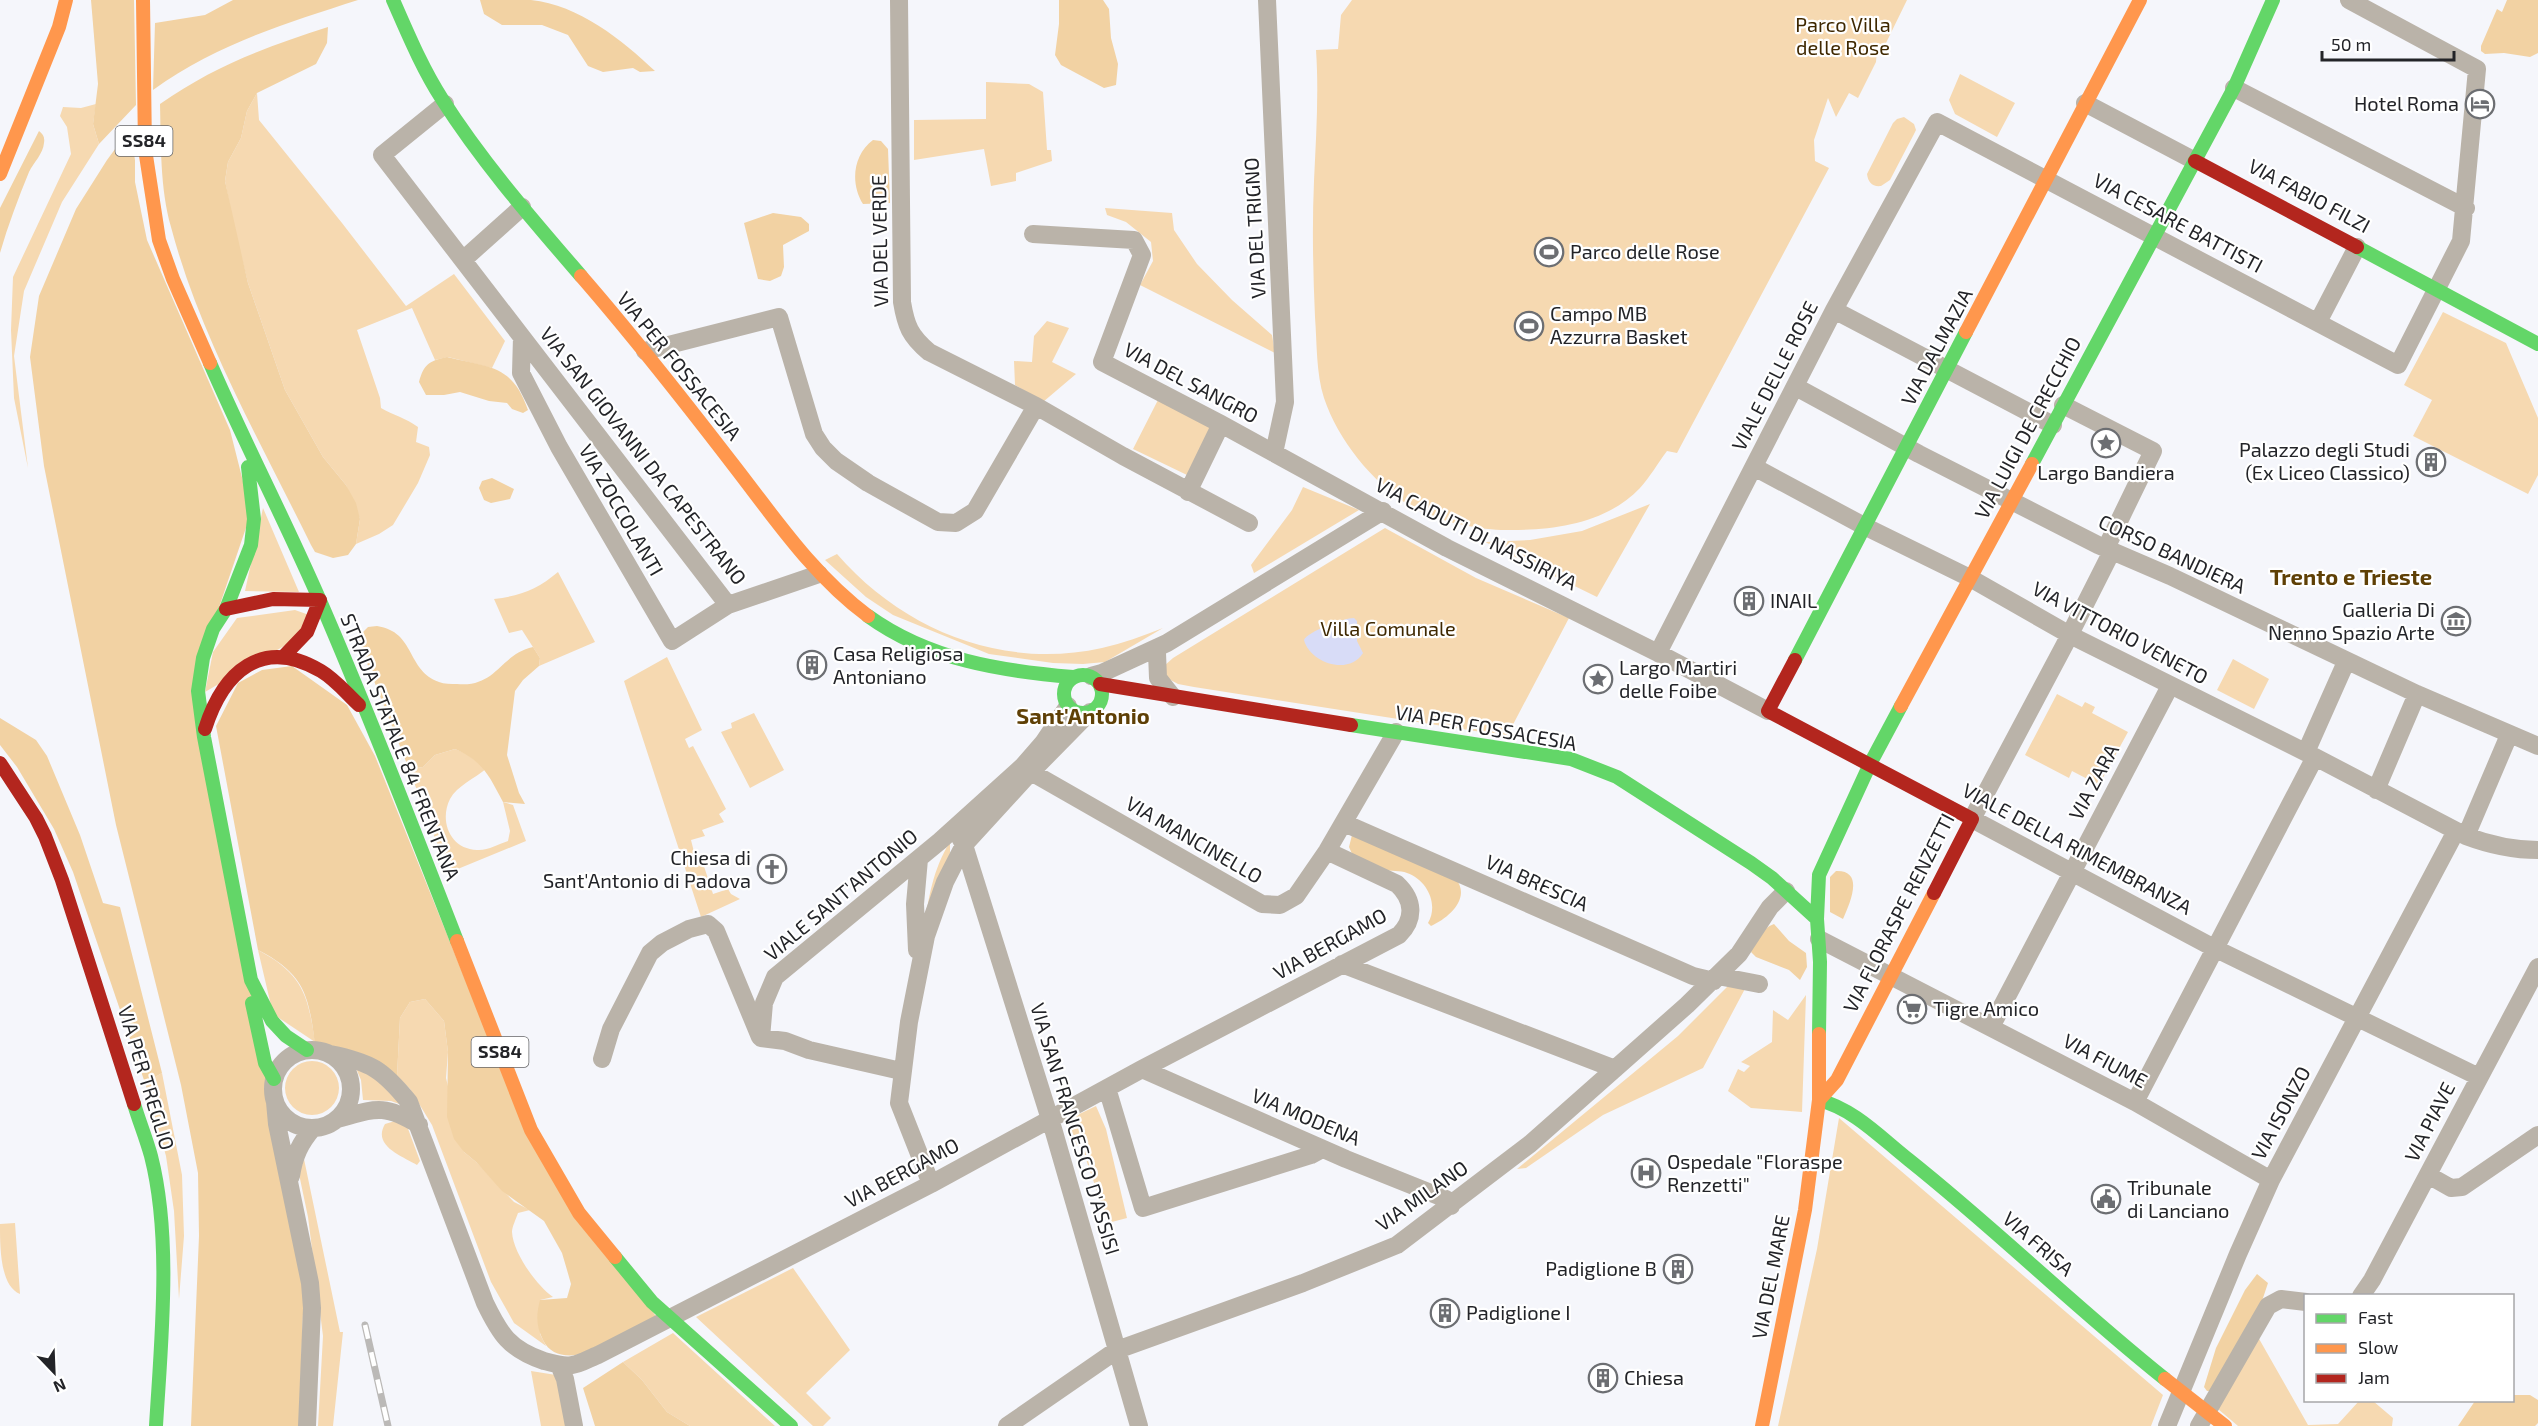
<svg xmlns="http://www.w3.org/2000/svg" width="2538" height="1426" viewBox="0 0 2538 1426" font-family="'Exo 2',sans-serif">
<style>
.green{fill:#f6d9b1}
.forest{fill:#f2d2a3}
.water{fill:#d8dcf7}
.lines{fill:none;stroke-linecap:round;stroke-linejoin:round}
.street{stroke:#bab3a9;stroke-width:18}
.fast{stroke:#63d668;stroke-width:14}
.slow{stroke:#ff974d;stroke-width:14}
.jam{stroke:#b3261e;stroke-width:14}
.rail-casing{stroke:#bbb9b7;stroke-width:7}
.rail{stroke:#fff;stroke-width:4.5;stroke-dasharray:14;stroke-linecap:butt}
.labels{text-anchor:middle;stroke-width:4.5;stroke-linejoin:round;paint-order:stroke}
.shield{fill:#fff;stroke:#656668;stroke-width:1.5}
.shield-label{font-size:18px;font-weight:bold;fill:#232428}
.park-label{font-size:20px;fill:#3f2800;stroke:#fff}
.poi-label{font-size:20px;fill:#232428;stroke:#fff;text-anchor:start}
.street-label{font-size:20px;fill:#232428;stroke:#fff}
.quarter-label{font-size:22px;font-weight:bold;fill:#5f4006;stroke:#fff}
</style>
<rect width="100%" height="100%" fill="#f5f6fb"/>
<path class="green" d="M1352 0H1907L1886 43 1877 50 1876 62 1858 98 1849 93 1836 117 1828 98 1814 140 1815 161 1829 168 1677 453 1667 451C1658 463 1650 477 1640 488 1605 525 1549 531 1501 530 1475 529 1432 520 1410 506 1372 482 1338 440 1324 398 1316 373 1317 343 1315 317 1313 272 1312 226 1314 181 1316 137 1319 94 1316 50L1338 49 1341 15Z
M1960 74 2015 103 1997 137 1955 114 1949 100Z
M986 82 1029 84 1043 92 1047 150H1051L1052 161 1016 173V181L991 186 984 149 914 160V120L986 119Z
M257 93 259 120 342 223 406 306 454 274 505 341 492 368 448 357 435 360 412 308 357 330 380 398 381 408C393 415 406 418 418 427L416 442 429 447 430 455 418 483 393 525 379 534 356 544 360 519 346 485 323 457 285 390 248 283 234 227 225 181 228 162 241 138 247 111Z
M96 104 93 124 99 144 62 202 24 291 14 356 28 468 14 398 11 330 13 277 71 154 67 127 60 116 63 107 81 108Z
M1904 117 1914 124 1916 130 1913 136 1890 180 1881 186C1872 187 1868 182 1867 174L1893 123 1897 119Z
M1105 208 1172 213 1174 230 1197 264 1232 300 1272 335 1275 353 1140 285 1153 261 1151 242 1126 222 1107 215Z
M2443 312 2506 343 2538 418V475L2528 494 2413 436 2432 400 2404 385Z
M1047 321 1069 328 1052 362 1076 374 1043 402 1015 385 1014 361 1032 362 1034 336Z
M1159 398 1213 425 1187 475 1133 449Z
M1303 487 1359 510 1254 573 1251 565 1292 510Z
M1650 504 1597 597 1485 542 1530 540 1582 531Z
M263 508 299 592 245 591Z
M1385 528 1476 578 1569 618 1507 736 1194 687 1178 684 1165 677 1164 666 1173 658Z
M837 554C903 630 1002 670 1102 648 1123 643 1143 636 1163 628L1105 662 1083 664 1053 663 989 654 893 615 866 597 825 560Z
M558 572 595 642 539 666 540 658 522 630 509 633 494 599C520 596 538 589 558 572Z
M295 610 312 616 301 636 205 692 213 652 237 618Z
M667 657 702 730 685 739 689 748 693 746 726 809 719 814 724 822 702 830 705 836 691 840 695 856 700 854 713 894 728 889 731 894 740 899 701 917 624 681Z
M2233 659 2269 679 2254 709 2217 690Z
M2057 694 2082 707 2085 702 2095 707 2092 713 2128 732 2099 785 2072 771 2069 778 2025 755Z
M754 713 784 770 750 788 721 732 732 728 731 723Z
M455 749 467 754 486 769C475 778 457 786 450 799 439 821 450 849 477 850 487 851 499 844 508 841L510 831 503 802 513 805 526 841 448 873 409 769 423 767 435 755Z
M950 842V853L924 931C928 899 933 869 950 842Z
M258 950C303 974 308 995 315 1042L273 1014Z
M1733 981 1747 985 1703 1068 1603 1115 1526 1168 1517 1169 1678 1036Z
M1806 995 1802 1112 1751 1108 1728 1091 1738 1069 1744 1072 1750 1066 1741 1062 1772 1042 1773 1010 1788 1020Z
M425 999 444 1021 448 1052 446 1078 464 1152 476 1162 514 1202 530 1210 518 1213C516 1219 512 1227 512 1232 513 1253 537 1286 553 1297L540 1300V1334L546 1346 514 1323 491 1282 432 1125 410 1089 397 1076 400 1018 410 1002Z
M285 1088a27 27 0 1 1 54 0a27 27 0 1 1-54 0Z
M355 1066 369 1072 402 1105 391 1101 363 1100 361 1080Z
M162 1073 182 1175 184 1236 179 1299 174 1211 166 1156 145 1083Z
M1096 1106 1106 1129 1127 1218 1108 1223 1081 1145 1077 1146 1067 1120Z
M1839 1118 2163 1395 2151 1426H1778L1817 1249Z
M395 1121 407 1126 420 1161 417 1165C402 1156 372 1146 385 1124Z
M304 1159 340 1332H343L333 1426H318L323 1336 308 1217 299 1174Z
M15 1223 20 1294C0 1286 0 1247 0 1224Z
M793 1268 850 1350 806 1393 831 1418 823 1426H813L696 1317Z
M673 1333 775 1426H690L667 1412 642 1380 623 1362Z
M2258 1337 2308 1425 2338 1424 2359 1401H2373L2393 1418 2392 1426H2238L2218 1409Z
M531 1371 556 1375 567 1426H541Z"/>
<path class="forest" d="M91 0H134L136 105 99 144 93 124 98 84Z
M233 0H358C284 24 217 44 153 90L155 23 205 15Z
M480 0C497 0 515 0 531 0 579 5 622 40 655 71L640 72 633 68 603 72 588 66 568 35 542 25H502L484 14Z
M1059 0H1103L1109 9 1111 38 1118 64 1116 85 1104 88 1061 65 1055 55 1059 24Z
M2507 0H2538V53L2530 57 2504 53 2485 54 2481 51V46L2497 9 2502 12Z
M328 27 327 43 316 64 257 93 247 111 241 138 228 162 225 181 248 283 285 390 323 457 346 485 356 503 360 519 356 544 348 555 333 558 315 552 311 545C261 443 200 337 171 227 160 188 161 145 160 104 214 66 266 47 328 27Z
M39 131C43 134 45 137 44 143 43 154 34 162 29 172 18 199 8 225 0 253V208Z
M873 140 881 141 888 149 890 203 863 204C850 183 853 155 873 140Z
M121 141H132L135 160V182L147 240 230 430 251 513 195 678 267 1081 271 1123 304 1285 299 1426H191L199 1236 198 1173 181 1085 116 825 44 466 30 357 39 296 76 209 107 160Z
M773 213 801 217 809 224V231L783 245 784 267 781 276 770 281 758 279 744 223Z
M447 357C490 368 512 364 528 410L523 413 512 409 507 403 489 401 460 392 444 395H426L419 382C424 364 429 361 447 357Z
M492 478 514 489 510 499 491 503 484 500 479 488 482 481Z
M377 626C416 632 406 670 439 682 444 684 451 684 457 684 497 688 500 654 533 647L540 658 539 666 523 680 515 691 507 755 519 793 525 804 503 802C489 776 484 762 455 749L435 755 423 767 409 769 357 638 368 627Z
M292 666 347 705 375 756 517 1108 659 1321C632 1333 562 1379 543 1340 536 1326 536 1315 540 1300L567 1298 571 1284 567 1270 562 1253 544 1221 502 1191 476 1162 464 1152 454 1139 447 1117 448 1052 444 1021 425 999 410 1002 400 1018 397 1076 351 1052 315 1045C309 996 305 974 258 950L216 726 238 683 262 670Z
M0 718 36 740 47 756 80 835 103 903 120 907 162 1073 145 1083 73 872 54 829 17 767 0 745Z
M1352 835 1456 879C1471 898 1449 918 1431 926L1428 923C1439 904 1427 880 1407 873 1400 870 1391 872 1383 869 1373 865 1363 860 1353 856L1349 847Z
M1836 871C1865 870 1850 903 1843 919L1830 912V877Z
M1774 924 1789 941 1806 953 1807 967 1800 980 1789 970 1756 957 1751 952C1756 939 1761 929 1774 924Z
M2257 1274 2268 1283 2261 1304 2212 1391H2207L2204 1387 2216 1348 2245 1290Z
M623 1362 642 1380 667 1412 690 1426H595L583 1388Z
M2513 1395H2530L2538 1400V1423L2535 1426H2458L2475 1401 2512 1400Z"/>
<path class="water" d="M1354 618 1357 621V641L1363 653C1349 676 1310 663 1304 640 1307 632 1344 618 1354 618Z"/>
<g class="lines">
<path class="street" d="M899 0 902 302C906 326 910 336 929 352L1036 406 1123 456 1249 523
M1267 0 1285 402 1274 453
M2234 88 2466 208
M2085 103 2195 161
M445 104 382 155 728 605 819 574
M1033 234 1134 240 1142 255 1102 362 1221 424 1447 548 1658 653 1768 711
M463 260 522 207
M1834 310 2053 425
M2318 322 2357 247
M522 337 521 373 559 447 672 641 728 605
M645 351 779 317 814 434 823 448 836 461 868 483 938 522 956 523 975 511 1036 406
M1796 387 1919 454 2098 545 2170 576 2417 694 2538 746
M2063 405 2153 451 2106 548
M1754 467 1864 526 1970 578 2070 635 2315 757 2466 836C2490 845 2512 850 2538 850
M1188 492 1221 424
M2112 551 2064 646 1972 819 2214 948 2479 1077
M1157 653 1158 678 1173 697
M1658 653 1834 310 1937 122 2398 365 2461 241 2477 69 2349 0
M1091 676 1102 673 1167 643 1383 511
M2306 752 2346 662
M1031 772 1262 904 1280 905 1296 896 1327 851 1396 732
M2376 790 2417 694
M1344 823 1693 976 1714 981
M955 828 964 845 1054 1132 1139 1426
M2466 836 2509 735
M1819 939 2135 1102 2271 1180
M917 950 915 904 919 859
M1342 964 1615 1069
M1718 976 1759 984
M1991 1027 2170 686
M761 1038 764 1003 775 977 940 841 1023 766 1043 743 1068 706
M761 1038 785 1041 809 1050 901 1071
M273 1089a39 39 0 1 1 78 0a39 39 0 1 1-78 0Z
M330 1054C371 1062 383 1070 409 1102L485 1303C500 1334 509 1349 544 1361 553 1363 562 1367 572 1365 581 1364 590 1358 598 1355L931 1184 1142 1069 1399 935C1415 919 1414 900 1397 884L1327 851
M602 1059 611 1029 650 953 662 943 689 929 708 924 716 931 760 1037
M1142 1069 1346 1159 1446 1199 1451 1206
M1107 1088 1143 1208 1311 1155 1322 1149
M275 1102 277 1124 310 1283 312 1308 307 1426
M2135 1102 2315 757
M337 1119C375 1109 383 1103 419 1125
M2428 1175 2451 1188 2462 1187 2538 1135
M291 1176C294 1156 300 1143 313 1128
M931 1184 899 1103 909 1022 926 936 945 882 964 845 1029 774 1090 712
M2361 1296 2372 1280 2538 967
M559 1365 565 1379 574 1426
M1007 1426 1117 1350 1303 1283 1397 1245 1530 1144 1687 1005 1739 954 1770 907 1786 891
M2167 1426 2238 1254 2271 1180 2456 831
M2199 1426 2268 1306 2281 1299 2306 1302"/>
<path class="fast" d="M393 0C408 34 422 68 442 99 482 162 532 219 581 276
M2357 247 2538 344
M210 363C245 444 286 522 321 603 369 714 413 828 457 941
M2032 464 2234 88 2273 0
M248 467 254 519 251 545 226 609 213 629 203 658 198 691 204 737 251 980 272 1021 286 1036 307 1050
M868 616C929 660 1001 671 1073 677
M1795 660 1966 332
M1064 694a19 19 0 1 1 38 0a19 19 0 1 1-38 0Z
M1351 725 1571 759 1617 777 1751 863 1772 878 1817 919
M252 1003 265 1063 274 1079
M1819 1034 1820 962 1817 919 1819 875 1870 764 1901 706
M1819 1100C1854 1109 1881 1138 1909 1160 1997 1230 2077 1309 2165 1379
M134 1104C139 1121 146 1138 151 1156 172 1238 161 1342 156 1426
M615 1257 652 1302 791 1426"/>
<path class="slow" d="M143 0 145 149 159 240 173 279 210 363
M0 174 59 27 66 0
M581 276C635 338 685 402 735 467 776 520 814 576 868 616
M1966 332 2140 0
M1901 706 2032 464
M457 941 531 1130 579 1213 615 1257
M1819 1100 1837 1080 1934 893
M2165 1379 2225 1426
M1762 1426 1805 1210 1819 1100V1034"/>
<path class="jam" d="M2195 161 2357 247
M226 609 273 599 320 600
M283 657 307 632 320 600
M1795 660 1768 711 1972 819 1934 893
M1100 684 1351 725
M205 729C223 672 262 636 321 671 336 680 347 694 359 705
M0 763 36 818 45 836 62 880 134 1104"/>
<g class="rail-casing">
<path id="rail" d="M365 1325 388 1426"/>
</g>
<use href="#rail" class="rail"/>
</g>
<defs>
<g id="hotel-ring" transform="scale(1.5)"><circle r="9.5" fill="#fff" stroke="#6c6e72" stroke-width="1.5"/><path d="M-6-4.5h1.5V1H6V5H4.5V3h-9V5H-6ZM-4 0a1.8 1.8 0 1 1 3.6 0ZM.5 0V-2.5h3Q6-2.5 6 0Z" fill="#6c6e72"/></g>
<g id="stadium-ring" transform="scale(1.5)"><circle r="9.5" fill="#fff" stroke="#6c6e72" stroke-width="1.5"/><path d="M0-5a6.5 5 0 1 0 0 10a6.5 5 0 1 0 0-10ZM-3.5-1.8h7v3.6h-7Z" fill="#6c6e72"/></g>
<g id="sight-ring" transform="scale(1.5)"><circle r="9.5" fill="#fff" stroke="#6c6e72" stroke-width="1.5"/><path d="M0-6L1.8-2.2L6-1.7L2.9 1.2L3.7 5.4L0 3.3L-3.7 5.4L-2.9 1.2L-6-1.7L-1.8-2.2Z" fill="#6c6e72"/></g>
<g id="building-ring" transform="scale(1.5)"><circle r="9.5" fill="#fff" stroke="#6c6e72" stroke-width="1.5"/><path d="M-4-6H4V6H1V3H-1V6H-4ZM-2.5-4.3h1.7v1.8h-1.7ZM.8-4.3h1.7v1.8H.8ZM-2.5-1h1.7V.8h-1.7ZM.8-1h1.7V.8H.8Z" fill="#6c6e72"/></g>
<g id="museum-ring" transform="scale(1.5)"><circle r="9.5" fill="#fff" stroke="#6c6e72" stroke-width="1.5"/><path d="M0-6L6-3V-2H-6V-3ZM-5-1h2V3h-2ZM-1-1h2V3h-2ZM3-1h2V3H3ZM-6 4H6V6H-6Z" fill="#6c6e72"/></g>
<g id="church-ring" transform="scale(1.5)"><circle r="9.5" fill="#fff" stroke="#6c6e72" stroke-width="1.5"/><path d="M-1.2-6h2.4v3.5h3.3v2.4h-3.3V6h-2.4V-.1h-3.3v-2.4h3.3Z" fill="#6c6e72"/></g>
<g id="supermarket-ring" transform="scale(1.5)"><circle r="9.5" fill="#fff" stroke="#6c6e72" stroke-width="1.5"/><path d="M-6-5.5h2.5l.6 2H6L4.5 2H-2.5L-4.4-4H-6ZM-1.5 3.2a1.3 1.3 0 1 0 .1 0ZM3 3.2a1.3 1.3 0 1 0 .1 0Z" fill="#6c6e72"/></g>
<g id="hospital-ring" transform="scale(1.5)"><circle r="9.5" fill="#fff" stroke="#6c6e72" stroke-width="1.5"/><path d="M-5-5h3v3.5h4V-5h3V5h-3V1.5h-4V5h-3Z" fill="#6c6e72"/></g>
<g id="civic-ring" transform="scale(1.5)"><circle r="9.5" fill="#fff" stroke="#6c6e72" stroke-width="1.5"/><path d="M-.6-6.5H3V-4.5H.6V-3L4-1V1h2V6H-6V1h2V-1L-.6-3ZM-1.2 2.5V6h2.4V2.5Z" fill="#6c6e72"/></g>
</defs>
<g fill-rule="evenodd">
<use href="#hotel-ring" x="2480" y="104"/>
<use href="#stadium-ring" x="1549" y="252"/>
<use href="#stadium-ring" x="1529" y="326"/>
<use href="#sight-ring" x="2106" y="443"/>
<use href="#building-ring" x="2431" y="462"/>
<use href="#building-ring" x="1749" y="601"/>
<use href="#museum-ring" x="2456" y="621"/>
<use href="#building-ring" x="812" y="665"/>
<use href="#sight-ring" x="1598" y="679"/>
<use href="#church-ring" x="772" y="869"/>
<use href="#supermarket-ring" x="1912" y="1009"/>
<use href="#hospital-ring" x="1646" y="1173"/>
<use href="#civic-ring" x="2106" y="1199"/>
<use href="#building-ring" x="1678" y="1269"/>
<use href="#building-ring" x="1445" y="1313"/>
<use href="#building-ring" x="1603" y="1378"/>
</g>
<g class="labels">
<g class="shield">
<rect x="115.5" y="126" width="57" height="30" rx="4.5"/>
<rect x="471.5" y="1037" width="57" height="30" rx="4.5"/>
</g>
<g class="shield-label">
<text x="144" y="147">SS84</text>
<text x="500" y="1058">SS84</text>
</g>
<g class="park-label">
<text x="1843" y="32">Parco Villa<tspan x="1843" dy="23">delle Rose</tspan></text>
<text x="1388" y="636">Villa Comunale</text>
</g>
<g class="poi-label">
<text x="2459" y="111" text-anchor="end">Hotel Roma</text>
<text x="1570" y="259">Parco delle Rose</text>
<text x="1550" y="321">Campo MB<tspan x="1550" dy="23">Azzurra Basket</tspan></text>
<text x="2410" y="457" text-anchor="end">Palazzo degli Studi<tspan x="2410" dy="23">(Ex Liceo Classico)</tspan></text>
<text x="2106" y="480" text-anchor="middle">Largo Bandiera</text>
<text x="1770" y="608">INAIL</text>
<text x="2435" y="617" text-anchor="end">Galleria Di<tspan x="2435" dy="23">Nenno Spazio Arte</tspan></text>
<text x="833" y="661">Casa Religiosa<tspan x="833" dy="23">Antoniano</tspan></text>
<text x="1619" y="675">Largo Martiri<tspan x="1619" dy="23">delle Foibe</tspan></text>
<text x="751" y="865" text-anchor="end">Chiesa di<tspan x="751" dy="23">Sant'Antonio di Padova</tspan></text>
<text x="1933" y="1016">Tigre Amico</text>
<text x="1667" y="1169">Ospedale "Floraspe<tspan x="1667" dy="23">Renzetti"</tspan></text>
<text x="2127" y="1195">Tribunale<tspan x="2127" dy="23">di Lanciano</tspan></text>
<text x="1657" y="1276" text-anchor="end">Padiglione B</text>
<text x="1466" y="1320">Padiglione I</text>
<text x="1624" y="1385">Chiesa</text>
</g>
<g class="street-label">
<text transform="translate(2309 196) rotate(28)" y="7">VIA FABIO FILZI</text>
<text transform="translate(2178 223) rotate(28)" y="7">VIA CESARE BATTISTI</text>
<text transform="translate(1255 228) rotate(-93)" y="7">VIA DEL TRIGNO</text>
<text transform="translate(880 241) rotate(-91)" y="7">VIA DEL VERDE</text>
<text transform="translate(1937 347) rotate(-62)" y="7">VIA DALMAZIA</text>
<text transform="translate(679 366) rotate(51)" y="7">VIA PER FOSSACESIA</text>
<text transform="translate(1775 376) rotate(-63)" y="7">VIALE DELLE ROSE</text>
<text transform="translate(1191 383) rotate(28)" y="7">VIA DEL SANGRO</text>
<text transform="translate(2028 428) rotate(-62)" y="7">VIA LUIGI DE CRECCHIO</text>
<text transform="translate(643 456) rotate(52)" y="7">VIA SAN GIOVANNI DA CAPESTRANO</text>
<text transform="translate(621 510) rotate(60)" y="7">VIA ZOCCOLANTI</text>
<text transform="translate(1476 534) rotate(27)" y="7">VIA CADUTI DI NASSIRIYA</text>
<text transform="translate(2172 554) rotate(25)" y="7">CORSO BANDIERA</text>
<text transform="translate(2120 633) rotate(28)" y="7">VIA VITTORIO VENETO</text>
<text transform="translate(1486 728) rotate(10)" y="7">VIA PER FOSSACESIA</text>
<text transform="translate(400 747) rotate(68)" y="7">STRADA STATALE 84 FRENTANA</text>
<text transform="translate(2094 782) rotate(-62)" y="7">VIA ZARA</text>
<text transform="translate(1194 840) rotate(30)" y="7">VIA MANCINELLO</text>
<text transform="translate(2077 849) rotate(28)" y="7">VIALE DELLA RIMEMBRANZA</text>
<text transform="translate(1537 883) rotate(24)" y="7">VIA BRESCIA</text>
<text transform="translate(841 895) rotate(-40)" y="7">VIALE SANT'ANTONIO</text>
<text transform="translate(1899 913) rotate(-63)" y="7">VIA FLORASPE RENZETTI</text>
<text transform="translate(1330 944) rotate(-29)" y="7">VIA BERGAMO</text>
<text transform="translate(2105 1061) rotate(28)" y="7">VIA FIUME</text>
<text transform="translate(146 1078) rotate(73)" y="7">VIA PER TREGLIO</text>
<text transform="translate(2281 1113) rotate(-62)" y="7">VIA ISONZO</text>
<text transform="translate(1306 1117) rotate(23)" y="7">VIA MODENA</text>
<text transform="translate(2430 1122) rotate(-63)" y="7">VIA PIAVE</text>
<text transform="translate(1075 1129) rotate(73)" y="7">VIA SAN FRANCESCO D'ASSISI</text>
<text transform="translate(902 1173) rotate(-28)" y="7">VIA BERGAMO</text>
<text transform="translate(1422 1196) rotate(-35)" y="7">VIA MILANO</text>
<text transform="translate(2038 1244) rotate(41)" y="7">VIA FRISA</text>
<text transform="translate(1771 1277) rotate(-79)" y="7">VIA DEL MARE</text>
</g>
<g class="quarter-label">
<text x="2351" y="585">Trento e Trieste</text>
<text x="1083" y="724">Sant'Antonio</text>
</g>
</g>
<rect x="2304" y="1294" width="210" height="108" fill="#ffffff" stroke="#a7a7a9" stroke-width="1.5"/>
<rect x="2316" y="1314" width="30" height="9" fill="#63d668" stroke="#a7a7a9" stroke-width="1.5"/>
<text x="2358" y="1324" font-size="18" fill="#232428">Fast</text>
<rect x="2316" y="1344" width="30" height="9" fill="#ff974d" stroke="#a7a7a9" stroke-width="1.5"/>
<text x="2358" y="1354" font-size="18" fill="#232428">Slow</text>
<rect x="2316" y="1374" width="30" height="9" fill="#b3261e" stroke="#a7a7a9" stroke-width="1.5"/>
<text x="2358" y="1384" font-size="18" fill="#232428">Jam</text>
<g transform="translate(54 1372) rotate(157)" stroke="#ffffff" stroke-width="4.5" paint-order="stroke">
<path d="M0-4.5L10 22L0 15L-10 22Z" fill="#232428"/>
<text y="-9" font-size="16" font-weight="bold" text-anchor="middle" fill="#232428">N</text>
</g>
<path d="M2322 51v9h132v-9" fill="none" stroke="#232428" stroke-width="3"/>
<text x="2331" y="51" font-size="18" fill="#232428" stroke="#ffffff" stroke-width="4.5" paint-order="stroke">50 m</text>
</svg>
